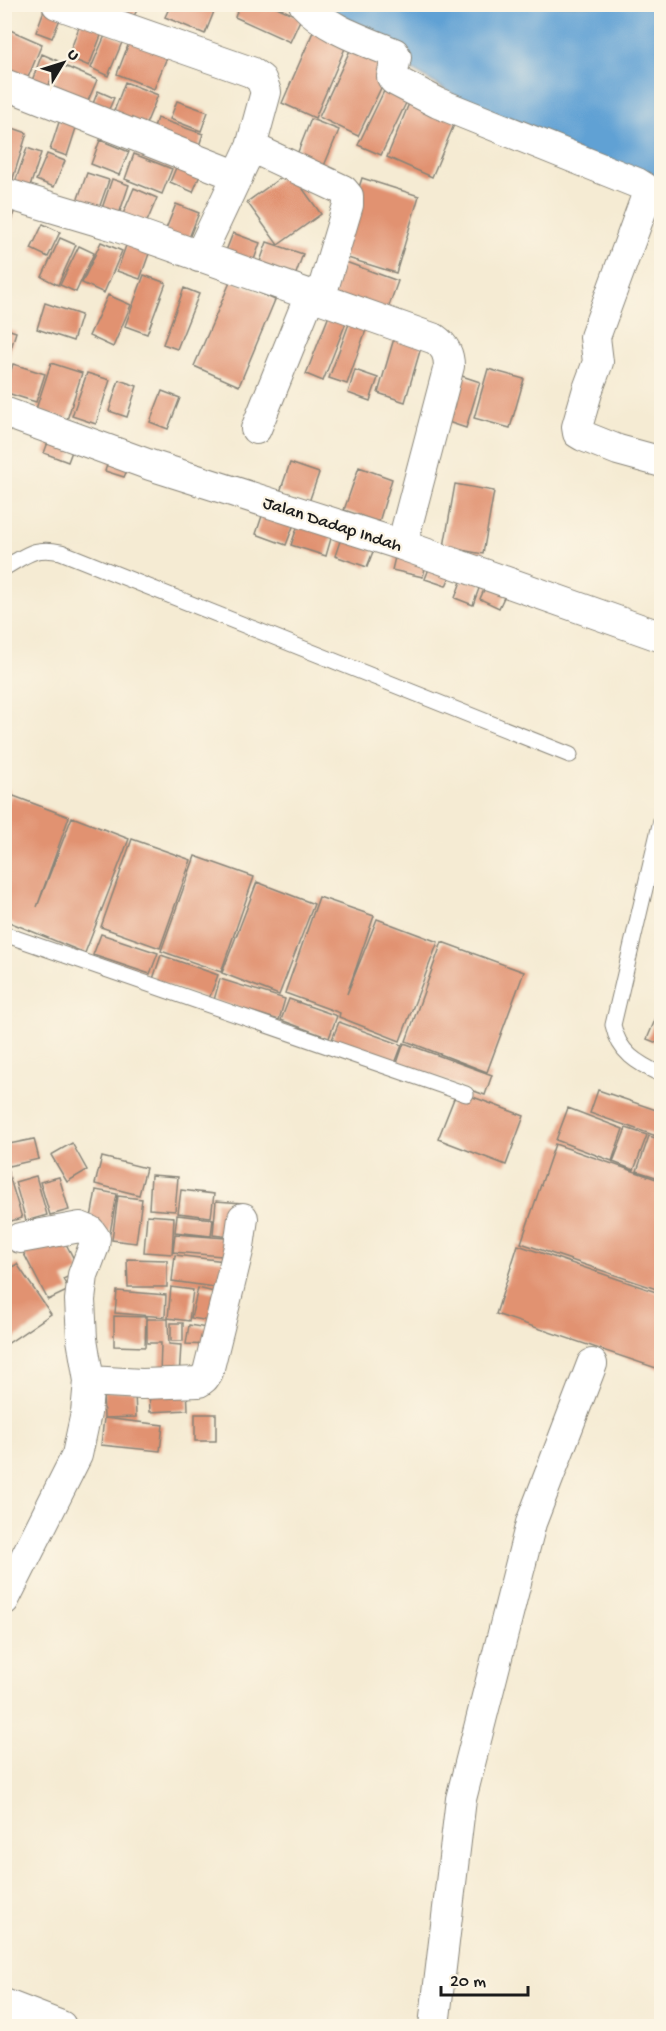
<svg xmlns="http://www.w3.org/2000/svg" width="666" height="2031" viewBox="0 0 666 2031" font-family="'Gochi Hand',sans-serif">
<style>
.water{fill:#61a1d4;stroke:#3e5e78;stroke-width:1.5}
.building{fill:#e19271}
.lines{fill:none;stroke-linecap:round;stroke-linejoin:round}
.service-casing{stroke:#888478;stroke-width:17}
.minor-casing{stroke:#888478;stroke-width:32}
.service{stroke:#fff;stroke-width:15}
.minor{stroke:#fff;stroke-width:30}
.labels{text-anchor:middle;stroke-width:4.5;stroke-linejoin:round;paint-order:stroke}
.street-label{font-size:18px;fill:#1c1c1c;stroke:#fcf5e5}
</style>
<rect width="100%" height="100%" fill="#fcf5e5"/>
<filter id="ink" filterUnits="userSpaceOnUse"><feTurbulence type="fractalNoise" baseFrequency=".0167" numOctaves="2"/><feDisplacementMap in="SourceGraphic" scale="12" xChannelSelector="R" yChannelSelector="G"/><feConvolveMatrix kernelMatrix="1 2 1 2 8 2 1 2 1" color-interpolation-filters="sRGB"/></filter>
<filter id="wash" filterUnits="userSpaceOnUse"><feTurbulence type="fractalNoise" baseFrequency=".008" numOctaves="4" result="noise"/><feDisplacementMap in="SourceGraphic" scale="24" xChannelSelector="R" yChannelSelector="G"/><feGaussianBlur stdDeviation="1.35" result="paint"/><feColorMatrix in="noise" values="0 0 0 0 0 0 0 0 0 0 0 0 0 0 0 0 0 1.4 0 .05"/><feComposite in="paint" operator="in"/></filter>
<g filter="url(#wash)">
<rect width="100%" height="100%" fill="#f5ebd3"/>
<path class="water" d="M317 5H661V186L481 111 412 70 406 55Z"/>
<g id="blocks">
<path class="building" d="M108 4H140L134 16Z
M171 4H217L205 34 165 17Z
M240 4H270L301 18 290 42 235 17Z
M46 5 63 12 52 38 36 32Z
M82 19 104 28 89 66 68 57Z
M316 25 349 39 315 118 282 103Z
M10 30 42 44 24 87 4 79V44Z
M106 33 123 40 108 76 91 68Z
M132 35 170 50 154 89 117 74Z
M352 46 392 65 358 136 319 117Z
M42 54 58 61 46 93 30 86Z
M62 65 97 80 85 108 50 93Z
M125 82 158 95 142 134 110 122Z
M98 91 114 98 105 118 90 111Z
M384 91 407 101 381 155 358 145Z
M177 101 208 112 201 131 170 119Z
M410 101 456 120 432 177 387 157Z
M157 118 203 134 196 155 150 139Z
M60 119 77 125 67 156 50 150Z
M311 119 339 130 321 173 294 162Z
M4 125 27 133 10 188 4 186Z
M100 140 129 152 119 175 91 164Z
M27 148 41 153 28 193 13 188Z
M47 154 65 161 54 187 36 180Z
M134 154 172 169 162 194 125 179Z
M178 163 201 173 193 192 170 182Z
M290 171 321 214 278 245 247 202Z
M87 173 109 180 97 214 75 207Z
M362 178 419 196 396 273 338 255Z
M112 179 129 185 116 223 99 217Z
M134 188 157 198 143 231 120 221Z
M176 204 199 213 185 248 162 239Z
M4 206 15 210 4 238Z
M43 224 60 232 48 257 31 249Z
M233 233 260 243 250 271 222 261Z
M60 238 76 245 58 285 42 277Z
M128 240 151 248 140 279 117 271Z
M101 242 122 251 104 293 82 283Z
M267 242 303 254 293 282 257 270Z
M79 246 94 253 76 292 60 285Z
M343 261 398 281 385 317 330 296Z
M144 275 166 283 147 334 125 326Z
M231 280 275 300 239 386 194 366Z
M184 288 199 294 177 349 163 344Z
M108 295 131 305 113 347 89 336Z
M45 303 81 315 73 341 37 329Z
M330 313 347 320 323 381 306 374Z
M350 321 367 327 347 384 329 378Z
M4 328 16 332 5 368H4Z
M395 335 422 344 405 402 378 393Z
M51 363 82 373 67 420 36 409Z
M13 364 45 374 36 402 4 392Z
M488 369 524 379 510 428 474 418Z
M355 370 378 378 370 401 348 393Z
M87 373 110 380 96 424 72 416Z
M456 374 480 382 466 428 442 420Z
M119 380 137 386 127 417 109 411Z
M162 391 180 398 168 429 150 422Z
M50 437 74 446 68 462 44 453Z
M109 459 129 466 124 477 105 471Z
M290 463 319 473 309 502 280 492Z
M359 467 392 479 379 522 344 510Z
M455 484 494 491 483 554 444 547Z
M263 513 294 524 286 545 256 534Z
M298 525 332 535 326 556 291 545Z
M341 538 374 549 367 567 335 556Z
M396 553 427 560 423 577 392 570Z
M430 566 451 574 446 586 425 579Z
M463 576 481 583 473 605 455 598Z
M486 585 506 593 499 608 480 599Z
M5 788 10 790 5 804Z
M11 795 69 817 37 907 72 817 129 839 85 953 4 920V813Z
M132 839 191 860 160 948 101 927Z
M195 856 254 877 221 972 161 951Z
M257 882 314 904 279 995 222 973Z
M319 897 374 916 347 994 377 919 438 942 400 1041 339 1017 340 1013 285 993Z
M101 934 158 953 150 974 93 955Z
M442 942 524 972 487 1072 406 1041Z
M161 955 218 975 209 999 153 979Z
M220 979 285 999 279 1020 214 1000Z
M289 999 337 1016 329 1038 281 1020Z
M658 1013 662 1014V1045L647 1039Z
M339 1022 402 1045 394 1066 331 1042Z
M404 1043 492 1075 485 1095 397 1063Z
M598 1090 662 1112V1138L590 1113Z
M457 1091 524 1116 506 1165 438 1139Z
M568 1108 623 1129 612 1161 556 1140Z
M626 1128 647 1135 634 1170 613 1162Z
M649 1136 662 1140V1179L637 1171Z
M34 1139 39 1159 4 1167V1145Z
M72 1143 87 1170 67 1182 51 1155Z
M555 1144 662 1181V1291L521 1243Z
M102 1157 146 1168 139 1195 95 1184Z
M8 1172 22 1218 4 1223V1173Z
M151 1175 178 1177 175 1211 149 1209Z
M36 1176 47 1215 26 1221 15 1182Z
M59 1177 69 1210 50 1215 40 1182Z
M96 1190 117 1194 110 1233 89 1229Z
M181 1190 214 1194 211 1217 178 1213Z
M118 1196 142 1199 136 1243 112 1240Z
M216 1201 242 1203 239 1238 213 1235Z
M147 1215 174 1217 172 1254 144 1252Z
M177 1215 213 1219 211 1236 175 1232Z
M175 1234 237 1239 235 1257 173 1252Z
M64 1240 80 1271 63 1279 69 1290 48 1300 23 1252 44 1242 47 1248Z
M518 1245 662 1294V1370L496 1314Z
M175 1255 225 1261 221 1288 172 1281Z
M127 1259 167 1260V1287H128Z
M17 1264 51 1314 4 1346V1272Z
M171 1287 193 1290 189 1321 168 1318Z
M198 1288 222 1294 215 1322 191 1318Z
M117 1291 166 1295 165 1317 115 1313Z
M114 1316 146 1317 145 1347 114 1346Z
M147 1319H168L169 1344 181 1345 179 1378 160 1376 161 1343H147Z
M171 1323H183V1341H171Z
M189 1325 213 1329 210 1345 186 1344Z
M187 1385 188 1410 150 1412 149 1387Z
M103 1391H135L136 1417 104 1418 163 1425 160 1451 101 1445 104 1418Z
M195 1414H216V1441H195Z
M4 2015 42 2026H4Z"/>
</g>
</g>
<g filter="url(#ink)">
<use href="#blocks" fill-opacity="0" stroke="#888478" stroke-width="1.5"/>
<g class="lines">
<g class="service-casing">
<path id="service" d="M4 568C27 555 34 546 61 552L570 755
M662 816 613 1025C619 1053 637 1063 662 1075
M4 934 466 1094"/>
</g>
<g class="minor-casing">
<path id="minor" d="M57 4 251 72 261 79 266 92 251 147
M304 4C327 29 363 40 394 53L396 57 392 77 394 80 438 103 637 183 645 188 647 195 595 337 598 362 588 389 577 427 578 433 583 436 618 450 662 462
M4 84 238 176
M4 193 118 227 435 339C445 346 449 354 449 366L402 545
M199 257 251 147 343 190 348 196V205L320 299
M4 412 150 465 402 545 662 637
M256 429 310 295
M89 1381 142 1384 199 1382 204 1378 208 1372 239 1247 243 1218
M4 1600 77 1455 86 1413 89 1381 82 1339 80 1300 83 1275 94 1246 95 1238 90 1231 80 1227 20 1238
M4 2004 61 2026
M434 2026 461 1799 531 1523 592 1364"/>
</g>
<use href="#service" class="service"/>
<use href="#minor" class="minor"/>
</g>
</g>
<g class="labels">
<g class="street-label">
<text transform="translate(333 523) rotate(18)" y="6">Jalan Dadap Indah</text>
</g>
</g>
<rect width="666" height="2031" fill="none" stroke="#fcf5e5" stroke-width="24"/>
<g transform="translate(63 63) rotate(52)" stroke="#fcf5e5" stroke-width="4.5" paint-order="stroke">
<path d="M0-4.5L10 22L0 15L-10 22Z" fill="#1c1c1c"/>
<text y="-9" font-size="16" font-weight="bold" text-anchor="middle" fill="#1c1c1c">U</text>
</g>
<path d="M441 1986v9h87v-9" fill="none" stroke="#1c1c1c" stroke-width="3"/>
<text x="450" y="1986" font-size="18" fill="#1c1c1c" stroke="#fcf5e5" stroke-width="4.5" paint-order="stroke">20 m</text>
</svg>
